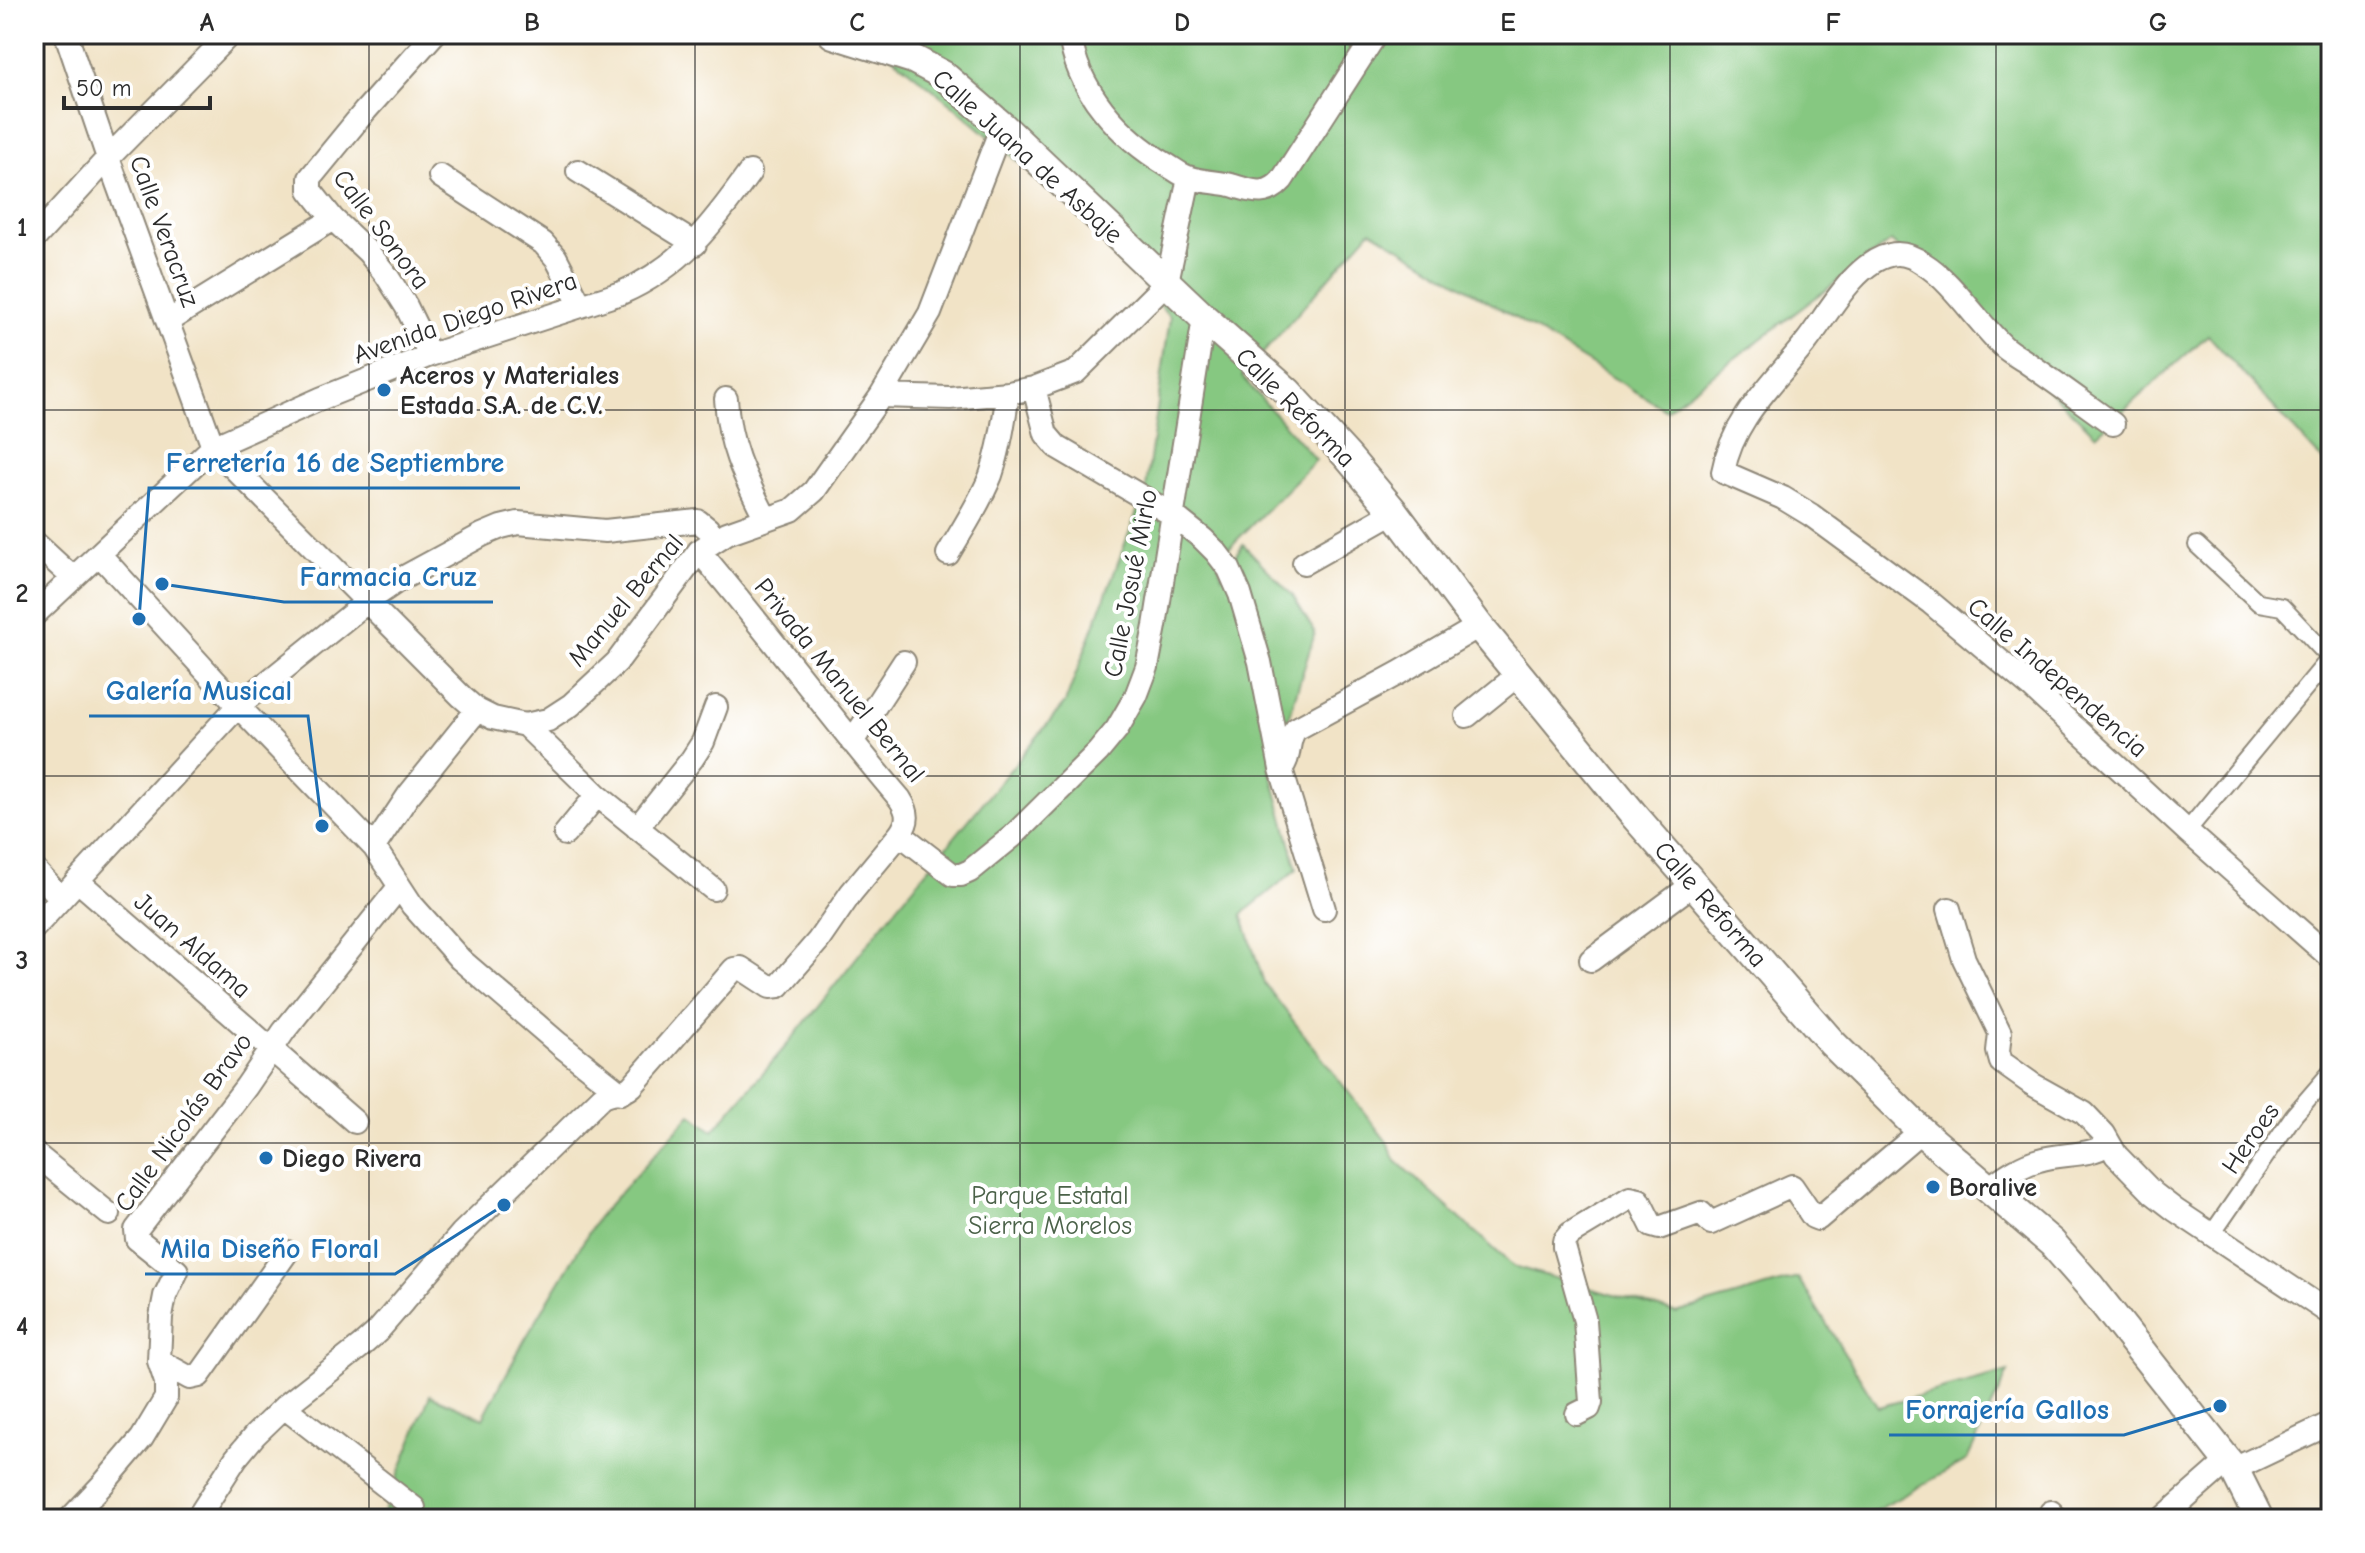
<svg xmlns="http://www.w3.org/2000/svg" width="2365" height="1553" viewBox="0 0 2365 1553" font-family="'Comic Neue',sans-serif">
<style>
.green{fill:#86c881;stroke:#587a56;stroke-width:2}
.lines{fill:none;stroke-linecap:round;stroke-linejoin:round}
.pedestrian-casing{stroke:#8e8778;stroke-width:20}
.minor-casing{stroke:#8e8778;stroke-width:26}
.tertiary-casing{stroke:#8e8778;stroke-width:32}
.pedestrian{stroke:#fff;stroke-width:16}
.minor{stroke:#fff;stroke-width:22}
.tertiary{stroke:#fff;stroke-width:28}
.grid{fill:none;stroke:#2b2b2b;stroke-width:2;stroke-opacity:0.55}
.poi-dot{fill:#1f6fb2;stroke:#fff;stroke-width:3}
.labels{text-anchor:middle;stroke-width:8;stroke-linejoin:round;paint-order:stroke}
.street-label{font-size:26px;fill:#2b2b2b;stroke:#fff}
.poi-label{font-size:26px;font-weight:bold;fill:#2b2b2b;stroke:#fff;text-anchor:start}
.park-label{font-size:26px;fill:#4b6249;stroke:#fff}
.leader{fill:none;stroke:#1f6fb2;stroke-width:3}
.callout-dot{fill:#1f6fb2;stroke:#fff;stroke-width:3}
.callout-label{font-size:28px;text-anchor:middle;font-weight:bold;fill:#1f6fb2;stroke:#fff;stroke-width:8;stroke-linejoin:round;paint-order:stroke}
.neatline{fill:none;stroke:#2b2b2b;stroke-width:3}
.grid-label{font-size:26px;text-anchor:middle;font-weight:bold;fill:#2b2b2b}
</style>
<rect width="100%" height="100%" fill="#fff"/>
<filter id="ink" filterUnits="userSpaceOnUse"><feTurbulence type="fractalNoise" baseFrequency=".0125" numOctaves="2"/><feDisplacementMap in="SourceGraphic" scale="16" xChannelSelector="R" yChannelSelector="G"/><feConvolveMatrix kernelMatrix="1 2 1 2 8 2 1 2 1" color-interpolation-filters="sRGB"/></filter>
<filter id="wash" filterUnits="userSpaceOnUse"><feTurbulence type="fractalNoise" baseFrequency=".006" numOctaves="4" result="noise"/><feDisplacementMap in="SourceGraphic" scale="32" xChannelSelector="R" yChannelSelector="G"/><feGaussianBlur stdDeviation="1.8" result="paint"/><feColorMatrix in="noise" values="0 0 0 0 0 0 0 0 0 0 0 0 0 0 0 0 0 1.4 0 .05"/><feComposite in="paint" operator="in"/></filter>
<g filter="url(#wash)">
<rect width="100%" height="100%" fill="#f1e3c6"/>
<path class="green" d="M864 34H2331V470L2208 335 2096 435 1891 241 1666 410 1371 230 1242 377 1316 460 1217 560 1222 576 1243 544 1293 596 1315 633 1278 752 1269 765 1297 869 1242 914 1264 983 1387 1142 1396 1161 1513 1266 1676 1313 1798 1278 1878 1407 2008 1372 1967 1460 1861 1519H381L430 1395 483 1418 524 1341 598 1217 691 1114 713 1131 786 1046 888 918 1065 703 1146 488 1170 317 1108 243 1073 208 950 103Z"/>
</g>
<g filter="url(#ink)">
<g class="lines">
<g class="pedestrian-casing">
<path id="pedestrian" d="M2187 831 2330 658 2282 607 2259 603 2197 545
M2212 1234 2294 1115 2331 1072"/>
</g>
<g class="minor-casing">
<path id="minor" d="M66 34 108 158 213 447 462 697 477 710 493 718 525 725 548 720 571 705 617 662 699 551 727 533 792 510 814 491 881 396 930 313 1002 126
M1070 34C1076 90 1120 137 1167 165 1174 169 1181 175 1188 177 1201 182 1217 182 1231 185 1252 191 1266 198 1282 180L1376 34
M578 171 695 244
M440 176 543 243 556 258 581 306
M34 239 108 158 230 34
M168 321 333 219
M430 355 406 306 387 276 368 252 333 219 310 190V178L365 111 434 34
M1034 388 1046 434 1057 447 1173 515 1203 539 1216 552 1229 569 1240 594 1260 662 1281 769 1324 909
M881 396 950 398 1008 393 1034 388 1076 372 1167 282 1189 178
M726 399C729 448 745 477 766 519
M2113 424C2085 404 2058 384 2029 364 2021 358 2012 354 2004 347 1978 323 1952 281 1924 264 1914 257 1902 252 1890 255 1855 262 1828 314 1807 341 1774 383 1733 418 1723 472L1783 498 1811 515 1931 603 2030 686 2187 831 2331 958
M34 542 73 578
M699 551C768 632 831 718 900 799 909 813 909 821 900 834L953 875H961L970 871 1013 836 1098 752 1117 729 1136 696 1147 667 1155 626 1204 318
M99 554 238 706 374 847 412 905 460 959 559 1044 621 1093
M948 554C963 528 980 503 991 475 1000 448 1004 420 1008 393
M1304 563 1394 512
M34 615 213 447 320 399 430 355 621 293C681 267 713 224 750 172
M1467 716 1519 674
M525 725 597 795 713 889
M852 742 904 662
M1283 766C1292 754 1286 740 1296 729L1399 673 1479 626
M637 828 692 759 703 742 716 707
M565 834 597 795
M374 847 408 796 477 710
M34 869 61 898
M78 881 355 1122
M1949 909 1964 959 2000 1033 1998 1051 2001 1062 2032 1084 2084 1113 2104 1134 2116 1155 2153 1193 2175 1210 2331 1314
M34 928 238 706 368 601 399 580 482 535 501 527 518 523 605 531 698 521 708 529 714 540
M1591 960 1692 885
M34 1153 109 1214
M1988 1188C2004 1177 2020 1165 2039 1160 2062 1153 2088 1157 2108 1144
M159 1361 190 1378 199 1376 287 1252
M284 1407 414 1508
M1577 1414 1589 1408 1591 1402 1585 1321 1564 1247V1241L1570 1234 1630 1198 1639 1200 1652 1226 1659 1228 1701 1213 1711 1223 1792 1186 1813 1217 1818 1219 1921 1131
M2234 1469 2331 1423
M2051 1512 2057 1519
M70 1519 103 1484 142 1438 166 1398V1382L159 1361 161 1317 165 1296 177 1271 137 1239 136 1230 246 1087 284 1031 399 887
M197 1519 236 1458 255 1435 284 1407 360 1347 377 1332 462 1233 602 1097C612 1090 623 1095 632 1086L734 969 741 968 770 987 779 986 818 941 851 893 900 834
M2162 1519 2228 1461"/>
</g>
<g class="tertiary-casing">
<path id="tertiary" d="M833 34 913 59 943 75 1002 126 1204 318 1288 392 1347 456 1394 512 1479 626 1632 813 1832 1043 1921 1131 2052 1243 2089 1285 2234 1469 2259 1519"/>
</g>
<use href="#pedestrian" class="pedestrian"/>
<use href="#minor" class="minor"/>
<use href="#tertiary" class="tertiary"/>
</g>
</g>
<path class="grid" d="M369 34V1519M695 34V1519M1020 34V1519M1345 34V1519M1670 34V1519M1996 34V1519M34 410H2331M34 776H2331M34 1143H2331"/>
<g class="poi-dot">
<circle cx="384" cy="390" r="8"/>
<circle cx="266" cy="1158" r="8"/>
<circle cx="1933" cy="1187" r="8"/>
</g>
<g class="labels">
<g class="street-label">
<text transform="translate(1028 156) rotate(42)" y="9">Calle Juana de Asbaje</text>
<text transform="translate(382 229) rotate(53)" y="9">Calle Sonora</text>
<text transform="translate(165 231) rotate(70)" y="9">Calle Veracruz</text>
<text transform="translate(465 317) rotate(-19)" y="9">Avenida Diego Rivera</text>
<text transform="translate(1296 407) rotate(45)" y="9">Calle Reforma</text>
<text transform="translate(1130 583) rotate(-79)" y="9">Calle Josué Mirlo</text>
<text transform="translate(625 600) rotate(-50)" y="9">Manuel Bernal</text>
<text transform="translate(2058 677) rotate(41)" y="9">Calle Independencia</text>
<text transform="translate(840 680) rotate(51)" y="9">Privada Manuel Bernal</text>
<text transform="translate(1711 904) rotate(49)" y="9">Calle Reforma</text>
<text transform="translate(193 945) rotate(41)" y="9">Juan Aldama</text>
<text transform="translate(183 1122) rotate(-54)" y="9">Calle Nicolás Bravo</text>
<text transform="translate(2250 1138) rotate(-55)" y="9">Heroes</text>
</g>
<g class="poi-label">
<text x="400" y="384">Aceros y Materiales<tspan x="400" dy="30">Estada S.A. de C.V.</tspan></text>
<text x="282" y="1167">Diego Rivera</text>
<text x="1949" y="1196">Boralive</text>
</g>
<g class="park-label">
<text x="1050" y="1204">Parque Estatal<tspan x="1050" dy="30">Sierra Morelos</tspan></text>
</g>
</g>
<path class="leader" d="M139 619L149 488H520M162 584L284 602H493M322 826L308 716H89M504 1205L395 1274H145M2220 1406L2124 1435H1889"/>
<g class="callout-dot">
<circle cx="139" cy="619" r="8"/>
<circle cx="162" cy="584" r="8"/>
<circle cx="322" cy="826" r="8"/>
<circle cx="504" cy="1205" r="8"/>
<circle cx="2220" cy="1406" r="8"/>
</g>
<g class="callout-label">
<text x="335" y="472">Ferretería 16 de Septiembre</text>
<text x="388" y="586">Farmacia Cruz</text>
<text x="199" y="700">Galería Musical</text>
<text x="270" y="1258">Mila Diseño Floral</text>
<text x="2007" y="1419">Forrajería Gallos</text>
</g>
<rect width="2365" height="1553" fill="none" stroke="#fff" stroke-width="88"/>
<path d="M64 96v12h146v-12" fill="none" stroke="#2b2b2b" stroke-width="4"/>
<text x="76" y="96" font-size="24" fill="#2b2b2b" stroke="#ffffff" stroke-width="6" paint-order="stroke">50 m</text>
<rect x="44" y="44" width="2277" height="1465" class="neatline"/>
<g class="grid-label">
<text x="207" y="31">A</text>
<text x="532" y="31">B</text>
<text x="857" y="31">C</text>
<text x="1182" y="31">D</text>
<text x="1508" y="31">E</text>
<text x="1833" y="31">F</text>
<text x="2158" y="31">G</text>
<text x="22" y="236">1</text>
<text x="22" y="602">2</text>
<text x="22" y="969">3</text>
<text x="22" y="1335">4</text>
</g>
</svg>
